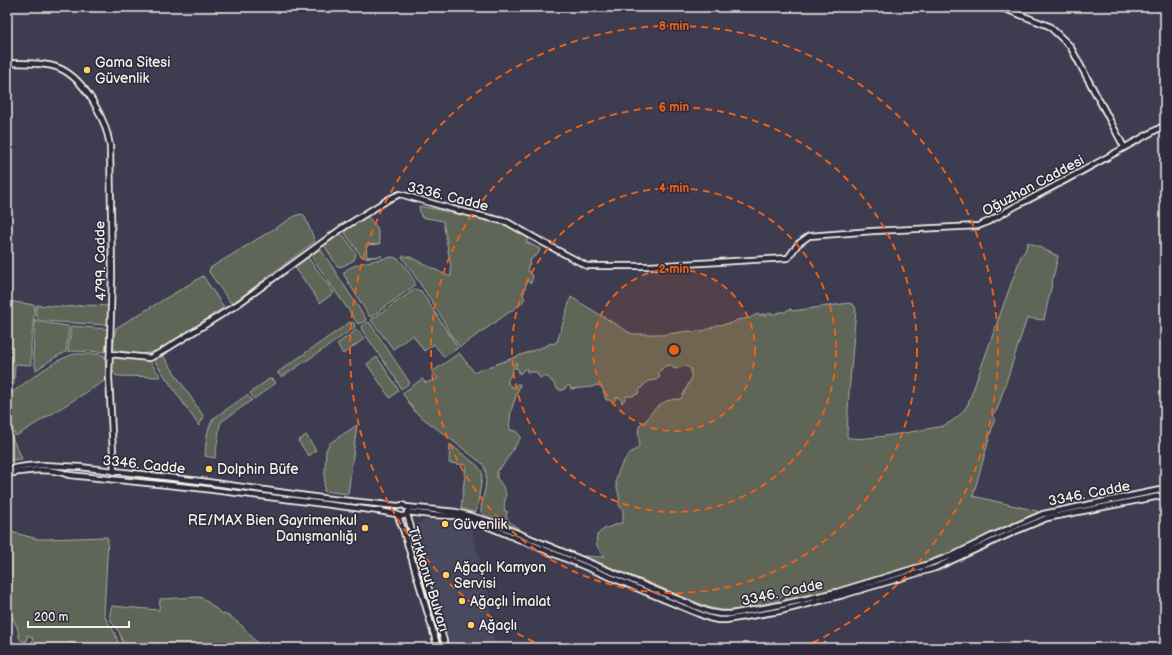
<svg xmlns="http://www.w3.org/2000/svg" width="1172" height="655" viewBox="0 0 1172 655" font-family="'Balsamiq Sans',sans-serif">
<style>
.built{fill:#49495f}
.green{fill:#5f6659;stroke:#aaaca0}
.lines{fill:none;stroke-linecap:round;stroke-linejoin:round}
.secondary-casing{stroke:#f4f1e8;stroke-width:8}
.secondary{stroke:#2f2a3d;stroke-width:4.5}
.ring{fill:none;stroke:#e96117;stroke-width:2;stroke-dasharray:7 5}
.poi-dot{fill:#ffd166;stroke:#2f2a3d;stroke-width:1.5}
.labels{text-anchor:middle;stroke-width:3;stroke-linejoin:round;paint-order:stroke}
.poi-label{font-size:14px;fill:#f4f1e8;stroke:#2f2a3d;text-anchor:start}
.street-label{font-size:14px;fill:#f4f1e8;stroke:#2f2a3d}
.centre{fill:#e96117;stroke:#2f2a3d;stroke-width:2}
.ring-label{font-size:12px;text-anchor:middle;font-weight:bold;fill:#e96117;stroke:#2f2a3d;stroke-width:3;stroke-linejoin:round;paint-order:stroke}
</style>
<rect width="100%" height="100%" fill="#3e3c51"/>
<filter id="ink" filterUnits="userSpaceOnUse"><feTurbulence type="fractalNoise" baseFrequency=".025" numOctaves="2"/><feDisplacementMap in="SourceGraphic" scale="8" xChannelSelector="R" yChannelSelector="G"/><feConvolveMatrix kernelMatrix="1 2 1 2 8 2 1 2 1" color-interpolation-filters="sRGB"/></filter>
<g filter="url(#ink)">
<path class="built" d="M432 519 470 523 489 597 495 648H451L446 634 428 564 416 526 420 522 426 520Z"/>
<path class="green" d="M419 206 498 222 529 237 526 242 540 249 538 254 531 259 527 270 533 276 531 283 527 281 525 289 523 296 525 298 521 304 460 347 451 335 442 318 431 300 402 257 404 256 410 257 448 276H451V267L443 221 421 217Z
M300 214 304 215 315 241 233 303 230 302 209 272 210 268 295 216Z
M364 216H367L377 227 380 244 366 245 367 257 382 256 365 258 361 256 345 233 346 229Z
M339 233 344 236 355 252 356 255 354 260 341 267 337 266 324 245Z
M1028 242 1058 256 1044 320 1027 318 997 410 992 415 995 418 973 496 1037 511 1038 512C1036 516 1030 515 1028 518L951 556 876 580 785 601 787 595C783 594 780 597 778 601 755 606 731 615 708 607L583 556C592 556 597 558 605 556 598 548 595 547 597 535L604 529 623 522V509L621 508 619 505C621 495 616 490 616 481 617 471 624 460 630 453 633 451 636 450 638 447 643 438 631 427 647 420 650 411 662 401 671 400 674 399 678 399 681 399L691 379V369L686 366 674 369 672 365 665 366 658 373 660 377 656 380 648 381 640 389 638 394 632 396H627L622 403 620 397 616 398 613 403 610 400H606L602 387 597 385 592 387 571 389 569 385 566 387 565 389H562V391L558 389 549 378 547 377H545L544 375 542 378H540L536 372H527V369H524L522 372 519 374 518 372 519 370 517 368 515 369 517 363H515L510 377 508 379V384L513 388 517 384H520C519 389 517 393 515 399 511 409 509 419 510 430L516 431 521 437 503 465 497 471V478C503 486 508 491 505 501 504 505 504 506 505 511L508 512 506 514C507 521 512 524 518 528V529H517L483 515 481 511V508C483 495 490 477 483 464L415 412 403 394 404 392 422 379 426 383 438 378 432 372 459 353 475 373 479 369H483L548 345 550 343 552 344 557 342 571 297 630 333 634 334H660L662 335 688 331 694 332 701 330 702 331C708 330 712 327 717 325L718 324 719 325 732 323 737 320 750 318 753 316 758 314 761 316V314H764V316H766L767 314C770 313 772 314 775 314 778 313 781 311 785 312L787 310 791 309 793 311 849 303 854 305 856 309 849 393 847 433V437C857 443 927 429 943 426 955 420 961 415 968 404L1021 256 1025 251Z
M318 249 322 251 366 319 365 321 358 324 311 256V254Z
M307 256 334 293 320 303 294 266Z
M392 257C403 258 409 274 415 282L414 286 371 317 369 316 344 275V272C354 262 379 260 392 257Z
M203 276 224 307 162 349 149 353 140 354 117 351 113 348 116 328Z
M415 289 421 291 458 348 444 357 434 344 424 351 413 335 393 349 371 320Z
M7 301 35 305 31 345V365L15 364 14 384 7 389Z
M37 305 65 307 86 305 108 306V325L41 321C34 317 36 311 37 305Z
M35 319 40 322 68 326 69 327 66 352 54 358 36 370 33 355Z
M350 322 354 323 355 327 330 345 282 377 278 374V372Z
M367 322 370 323 410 383 401 389 396 379 362 330 361 326Z
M71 326 108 329 105 352 72 351 68 352Z
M356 330 359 331 364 339 343 354 337 344Z
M75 354H99L105 356 106 380 16 436 7 419V396C26 383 54 359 75 354Z
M159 356 164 357 204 417 199 426 155 362 154 360 155 358Z
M113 357 148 359 149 360 161 377 117 376C111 373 112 365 112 358Z
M377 357 395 384 398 390 396 393 390 398 367 364Z
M269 379 274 380 276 383 254 399 250 393Z
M247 395 252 400 221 422 220 425 215 458 205 456C206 443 206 429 214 418Z
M357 425 348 494 324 491 326 450 330 443Z
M7 428 20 454 22 459H19L7 461Z
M306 435 316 450 309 456 298 441Z
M450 444 478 466 482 472V477L477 509 475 513 461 508 466 465 449 463Z
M7 531 38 539H46L106 537 108 538 104 614 106 619 115 633 120 648H76L73 643 71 642 68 645 69 648H30L33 638 27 635V639L26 642 21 640 19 638C19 629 14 618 7 612Z
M200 597 204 599 221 613 231 617 241 625 262 648H124C123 643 121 637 119 632 111 620 107 621 112 606L159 610 160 599Z"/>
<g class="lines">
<g class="secondary-casing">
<path id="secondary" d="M1000 7 1049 26 1070 46 1105 111 1124 147
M7 63C24 64 43 62 59 68 85 79 106 119 110 146L112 275 109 377 114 472
M110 354 150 358 163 351 238 304 341 229 389 199 400 194 452 209 507 222 542 242 587 266H650L788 258 798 244 809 236 873 231 978 226C992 221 1004 212 1018 205 1068 180 1116 152 1165 125
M7 469 28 466 42 465 80 467 200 481 321 498 398 506 403 505 406 507 456 512 488 521 709 612 720 614H731L780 605 837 592 929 564 956 554 990 537 1043 514 1165 489
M7 474C26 471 50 467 69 475L197 488 379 511 396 514 400 516H404L407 514
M408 511 407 514 446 648
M407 512 432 515 455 516 482 524 709 618 718 620H726L780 611 843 595 935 568 1016 531 1047 518 1165 495
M398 516 404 532 438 648"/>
</g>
<use href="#secondary" class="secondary"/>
</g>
</g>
<circle cx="674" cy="350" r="81" fill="#e96117" fill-opacity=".12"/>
<g class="ring">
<circle cx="674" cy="350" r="81"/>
<circle cx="674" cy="350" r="162"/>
<circle cx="674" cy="350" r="243"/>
<path d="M545 647A324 324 0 1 1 803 647"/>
</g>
<g class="poi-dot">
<circle cx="87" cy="70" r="4"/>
<circle cx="209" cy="469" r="4"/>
<circle cx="445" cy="524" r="4"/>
<circle cx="365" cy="528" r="4"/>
<circle cx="446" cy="575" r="4"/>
<circle cx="462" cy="601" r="4"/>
<circle cx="471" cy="625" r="4"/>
</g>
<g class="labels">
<g class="poi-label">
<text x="95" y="67">Gama Sitesi<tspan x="95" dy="16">Güvenlik</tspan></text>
<text x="217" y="474">Dolphin Büfe</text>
<text x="357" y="525" text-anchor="end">RE/MAX Bien Gayrimenkul<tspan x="357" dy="16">Danışmanlığı</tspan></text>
<text x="453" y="529">Güvenlik</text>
<text x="454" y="572">Ağaçlı Kamyon<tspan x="454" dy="16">Servisi</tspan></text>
<text x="470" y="606">Ağaçlı İmalat</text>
<text x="479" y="630">Ağaçlı</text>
</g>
<g class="street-label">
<text transform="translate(1033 185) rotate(-28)" y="5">Oğuzhan Caddesi</text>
<text transform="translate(448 196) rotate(14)" y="5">3336. Cadde</text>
<text transform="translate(100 261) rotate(-91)" y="5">4799. Cadde</text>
<text transform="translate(144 464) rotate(6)" y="5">3346. Cadde</text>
<text transform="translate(1089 493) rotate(-11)" y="5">3346. Cadde</text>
<text transform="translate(429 579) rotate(73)" y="5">Türkkonut Bulvarı</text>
<text transform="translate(782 592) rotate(-12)" y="5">3346. Cadde</text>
</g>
</g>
<circle cx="674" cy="350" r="6" class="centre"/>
<g class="ring-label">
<text x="674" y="30">8 min</text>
<text x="674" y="111">6 min</text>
<text x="674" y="192">4 min</text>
<text x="674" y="273">2 min</text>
</g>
<rect width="1172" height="655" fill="none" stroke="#2f2a3d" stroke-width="24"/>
<rect x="12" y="12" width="1148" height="631" fill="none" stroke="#f4f1e8" stroke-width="1.5" filter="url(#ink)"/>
<path d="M28 621v6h101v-6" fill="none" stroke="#f4f1e8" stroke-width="2"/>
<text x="34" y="621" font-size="12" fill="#f4f1e8" stroke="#2f2a3d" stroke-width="3" paint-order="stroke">200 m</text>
</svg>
